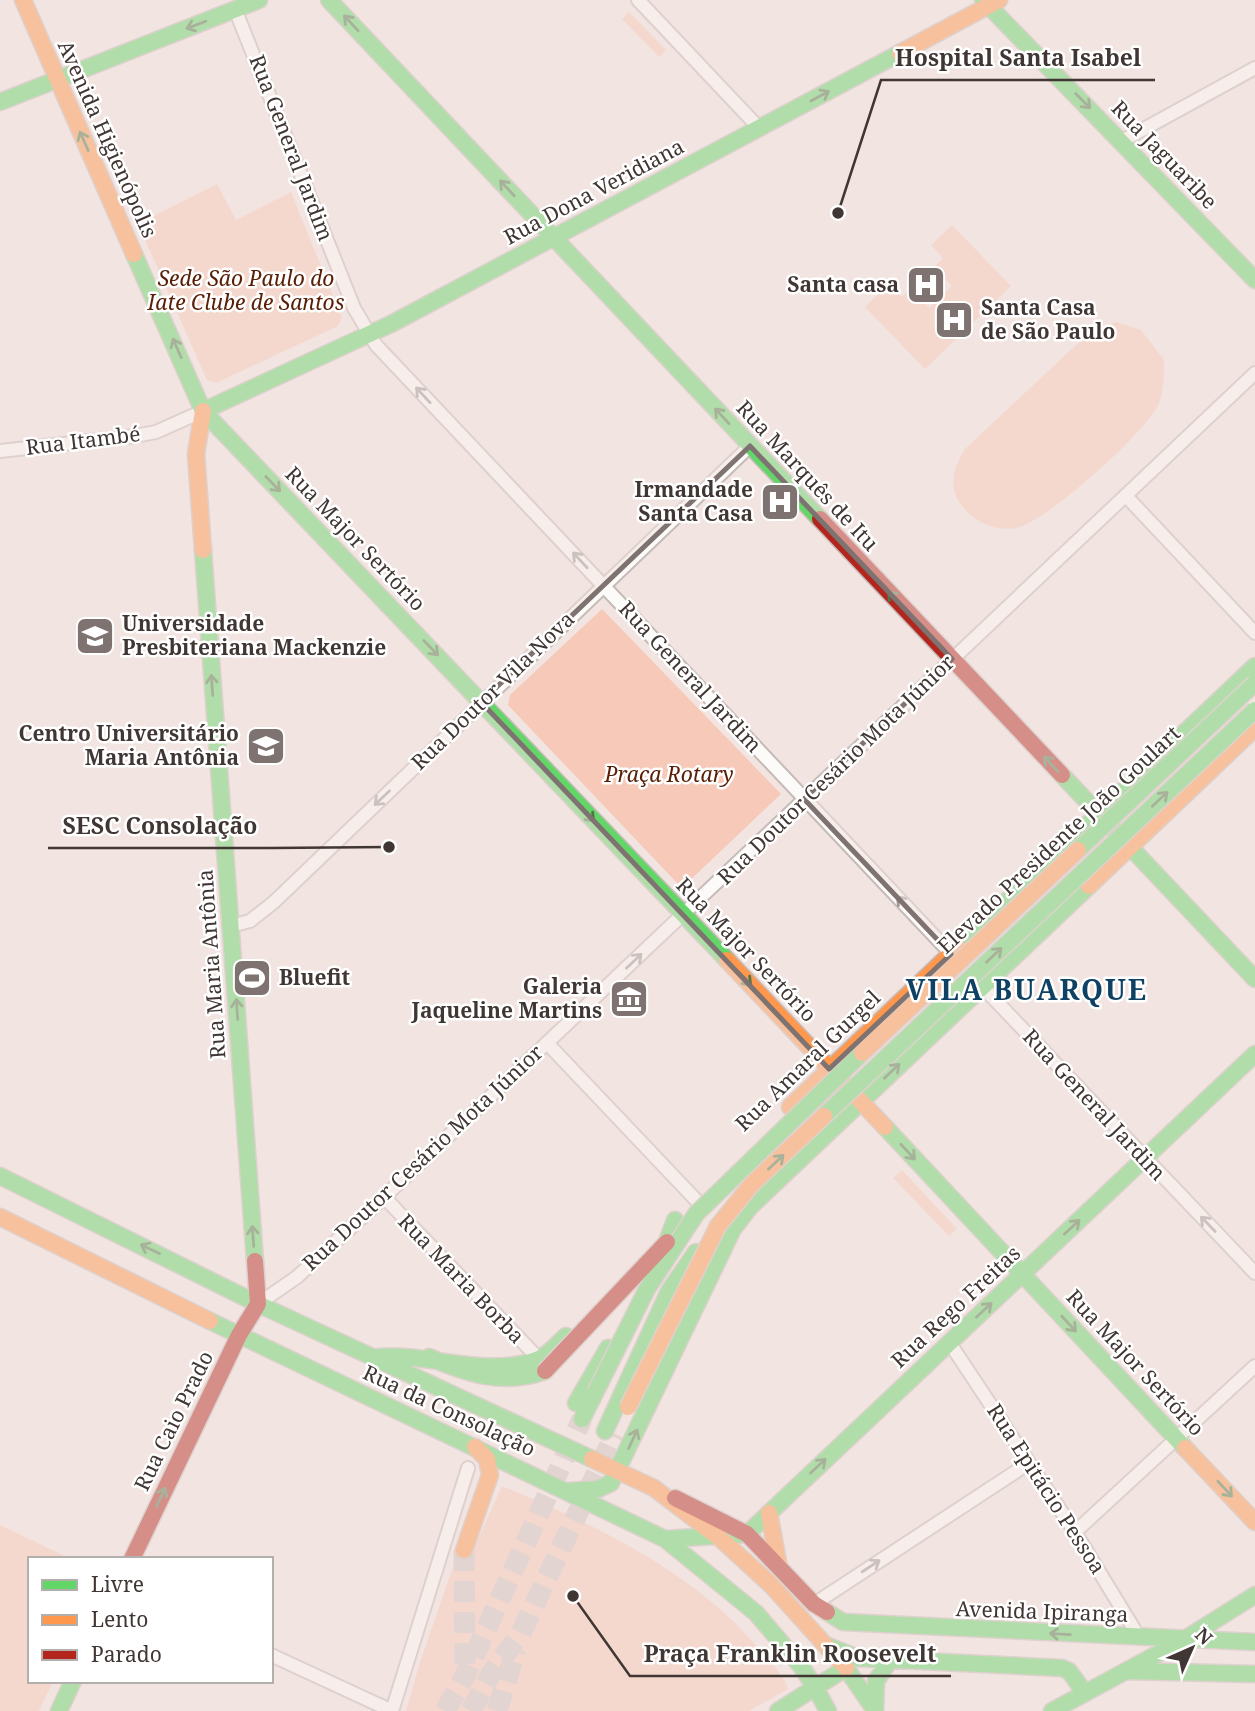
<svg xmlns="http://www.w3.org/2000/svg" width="1255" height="1711" viewBox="0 0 1255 1711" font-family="'Noto Serif',serif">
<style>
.green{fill:#f6c9b9}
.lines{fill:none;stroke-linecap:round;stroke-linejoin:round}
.highway-tunnel{stroke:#cec1bd;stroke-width:21;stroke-dasharray:21 10;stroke-linecap:butt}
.street-casing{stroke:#c5bbb7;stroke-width:16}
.fast-casing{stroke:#c5bbb7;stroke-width:19}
.slow-casing{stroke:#c5bbb7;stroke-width:19}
.jam-casing{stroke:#c5bbb7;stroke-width:19}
.street{stroke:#fdfbfa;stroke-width:12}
.fast{stroke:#63d668;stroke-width:16}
.slow{stroke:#ff974d;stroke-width:16}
.jam{stroke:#b3261e;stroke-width:16}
.fast-bridge-casing{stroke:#c5bbb7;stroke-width:19;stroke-linecap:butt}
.slow-bridge-casing{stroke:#c5bbb7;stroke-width:19;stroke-linecap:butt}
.jam-bridge-casing{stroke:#c5bbb7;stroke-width:19;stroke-linecap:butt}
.fast-bridge{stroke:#63d668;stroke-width:16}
.slow-bridge{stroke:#ff974d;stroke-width:16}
.jam-bridge{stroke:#b3261e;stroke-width:16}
.oneway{stroke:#4e7648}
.oneway2{stroke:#9e9896}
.marked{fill:none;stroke:#7e7370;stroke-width:5;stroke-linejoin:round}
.labels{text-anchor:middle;stroke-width:5;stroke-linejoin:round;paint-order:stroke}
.street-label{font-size:21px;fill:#403633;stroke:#fff}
.park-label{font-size:21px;font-style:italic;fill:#5a2007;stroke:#fff}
.poi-label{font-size:21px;font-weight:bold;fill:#403633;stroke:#fff;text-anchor:end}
.district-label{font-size:28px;font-weight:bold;letter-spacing:2px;fill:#0e4164;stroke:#fff}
.leader{fill:none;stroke:#403633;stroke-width:2.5}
.callout-dot{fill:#403633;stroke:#fff;stroke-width:2.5}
.callout-label{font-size:23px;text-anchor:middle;font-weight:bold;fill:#403633;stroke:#fff;stroke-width:5;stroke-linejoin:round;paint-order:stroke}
</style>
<rect width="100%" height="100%" fill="#f2e4e0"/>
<path class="green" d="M629 12 666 50 659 57 622 19Z
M217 184 236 220 291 192 342 318 338 326 216 383 207 380 138 224Z
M952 225 1011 286 925 369 865 307 889 284 902 297 910 289 929 308 952 286 934 267 943 258 931 245Z
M1117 322 1141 330 1164 360C1164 374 1164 390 1159 403 1147 432 1046 522 1016 528 986 534 947 507 954 473 956 465 961 456 965 449L1092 330Z
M602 609 781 794 684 886 679 885 508 705 510 695Z
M902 1170 957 1229 949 1236 893 1178Z
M502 1486C598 1526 698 1573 764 1655 773 1665 785 1677 788 1689L749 1711H406L420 1662 459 1550 470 1556Z
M0 1525 71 1559H30V1681H53L39 1711H0Z"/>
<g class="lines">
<path class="highway-tunnel" d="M464 1550 465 1670
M445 1711 465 1676 582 1419
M471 1711 491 1674 521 1633 615 1434
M497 1711 516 1649"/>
<g class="street-casing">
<path id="street" d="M638 0 760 129
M235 9 354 308 376 345 956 959
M1122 141 1255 68
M0 451 135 436 156 432 203 411
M1126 496 1255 633
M231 926 250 921 274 902 750 446
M978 982 1255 1273
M547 1043 696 1200
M384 1197 539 1359
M258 1304 297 1277 384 1197 1255 373
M949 1342 1075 1532 1139 1637
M1075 1532 1255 1366
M814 1604 1029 1463
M271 1655 392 1711 468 1468"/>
</g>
<g class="fast-casing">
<path id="fast" d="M329 0 820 519
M983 0 1255 280
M0 102 259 0
M134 254 203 411 727 960
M203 411 391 324 900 53
M203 550 255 1261
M1062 775 1255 979
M958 947 1255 666
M885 1127 1185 1448
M0 1176 258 1304 592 1459
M736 1207 772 1185
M661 1257 675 1220
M210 1321 665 1539 756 1613 801 1666 816 1689
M378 1357C429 1353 487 1378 536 1360 548 1356 557 1344 566 1336
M429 1357C467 1374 504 1386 545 1371
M576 1403 608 1348
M582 1419 595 1393
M605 1431 669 1291 696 1252
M569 1491 598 1489 611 1483 733 1229 751 1206 1089 886
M665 1539 747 1534 1255 1054
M827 1612 843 1622 1255 1642
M828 1646 858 1658 1062 1668 1069 1671 1085 1693
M846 1668 872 1706
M1128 1671 1255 1674
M816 1689 828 1711
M875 1710 876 1681 892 1657
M59 1711 73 1681
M778 1711 846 1668
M1052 1711 1185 1639 1255 1595"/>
</g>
<g class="slow-casing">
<path id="slow" d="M23 0 134 254
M900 53 999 0
M203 550 196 454 203 411
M1089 886 1255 728
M727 960 885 1127
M790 1107 958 947
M0 1217 210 1321
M1185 1448 1255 1522
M592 1459 654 1488 722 1540 771 1585 846 1668
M769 1513 779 1567
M464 1550 490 1475 487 1459 475 1447"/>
</g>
<g class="jam-casing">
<path id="jam" d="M820 519 1062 775
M675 1498 747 1534 814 1604 827 1612
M132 1559 239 1335 258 1304 255 1261"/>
</g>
<use href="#street" class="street"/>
<use href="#fast" class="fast"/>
<use href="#slow" class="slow"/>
<use href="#jam" class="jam"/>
<g class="fast-bridge-casing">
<path id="fast-bridge" d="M1078 850 1255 683
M824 1116 1255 710
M595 1393 647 1289 696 1214 862 1053"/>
</g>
<g class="slow-bridge-casing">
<path id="slow-bridge" d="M862 1053 1078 850
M628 1407 718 1226 752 1184 824 1116"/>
</g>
<g class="jam-bridge-casing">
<path id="jam-bridge" d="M545 1371 667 1242"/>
</g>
<use href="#fast-bridge" class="fast-bridge"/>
<use href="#slow-bridge" class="slow-bridge"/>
<use href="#jam-bridge" class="jam-bridge"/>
</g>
<defs><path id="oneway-shaft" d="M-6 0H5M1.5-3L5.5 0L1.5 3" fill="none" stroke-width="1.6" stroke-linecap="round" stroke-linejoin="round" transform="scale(1.75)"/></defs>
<g class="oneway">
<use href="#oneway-shaft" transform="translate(351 23) rotate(-133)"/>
<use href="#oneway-shaft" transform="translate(196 25) rotate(159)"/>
<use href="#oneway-shaft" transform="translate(820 96) rotate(-28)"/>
<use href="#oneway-shaft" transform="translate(1083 101) rotate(45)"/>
<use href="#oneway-shaft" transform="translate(84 141) rotate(-114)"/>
<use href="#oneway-shaft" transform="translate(507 188) rotate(-133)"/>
<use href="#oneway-shaft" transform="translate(177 348) rotate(-114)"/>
<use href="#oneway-shaft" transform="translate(722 416) rotate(-133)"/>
<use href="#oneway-shaft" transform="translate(273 484) rotate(46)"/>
<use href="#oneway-shaft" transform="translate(895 599) rotate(-133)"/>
<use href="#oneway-shaft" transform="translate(431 648) rotate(46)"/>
<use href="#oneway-shaft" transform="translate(212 685) rotate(-94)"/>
<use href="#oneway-shaft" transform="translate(1051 764) rotate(-133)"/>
<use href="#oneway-shaft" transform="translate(1160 799) rotate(-43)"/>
<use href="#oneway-shaft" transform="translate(587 814) rotate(46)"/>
<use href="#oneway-shaft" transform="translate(994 955) rotate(-43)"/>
<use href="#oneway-shaft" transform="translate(744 978) rotate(46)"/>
<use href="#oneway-shaft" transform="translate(237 1009) rotate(-94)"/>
<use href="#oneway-shaft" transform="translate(892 1071) rotate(-43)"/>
<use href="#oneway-shaft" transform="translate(908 1152) rotate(47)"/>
<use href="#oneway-shaft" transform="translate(776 1162) rotate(-43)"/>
<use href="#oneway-shaft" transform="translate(1072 1227) rotate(-43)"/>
<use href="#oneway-shaft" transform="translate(253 1236) rotate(-94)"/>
<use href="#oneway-shaft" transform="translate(150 1249) rotate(-154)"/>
<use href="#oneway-shaft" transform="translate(984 1310) rotate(-43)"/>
<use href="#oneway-shaft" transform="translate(1069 1324) rotate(47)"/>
<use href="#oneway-shaft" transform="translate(633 1439) rotate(-65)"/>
<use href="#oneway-shaft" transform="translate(818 1466) rotate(-43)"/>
<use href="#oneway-shaft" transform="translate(1225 1489) rotate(47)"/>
<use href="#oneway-shaft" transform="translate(161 1497) rotate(-64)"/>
<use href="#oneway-shaft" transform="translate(1060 1634) rotate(-177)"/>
</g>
<g class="oneway2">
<use href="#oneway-shaft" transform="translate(423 395) rotate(-133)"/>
<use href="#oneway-shaft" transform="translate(580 560) rotate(-133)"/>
<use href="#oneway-shaft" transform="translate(382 798) rotate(136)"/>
<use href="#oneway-shaft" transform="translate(904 904) rotate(-133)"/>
<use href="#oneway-shaft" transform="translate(634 961) rotate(-43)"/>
<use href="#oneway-shaft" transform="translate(1208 1224) rotate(-134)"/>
<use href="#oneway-shaft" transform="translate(871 1566) rotate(-33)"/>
</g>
<path d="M0 0H1255V1711H0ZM750 446 952 659 804 799 951 954 829 1069 481 702Z" fill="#f2e4e0" fill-opacity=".55" fill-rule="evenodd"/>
<path class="marked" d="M750 446 952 659 804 799 951 954 829 1069 481 702Z"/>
<defs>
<g id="hospital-square" transform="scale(2.0125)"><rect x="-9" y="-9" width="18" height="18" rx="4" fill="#7e7370" stroke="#fff"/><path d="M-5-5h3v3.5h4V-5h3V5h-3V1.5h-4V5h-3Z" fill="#fff"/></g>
<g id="university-square" transform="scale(2.0125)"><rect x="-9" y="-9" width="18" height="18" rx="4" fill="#7e7370" stroke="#fff"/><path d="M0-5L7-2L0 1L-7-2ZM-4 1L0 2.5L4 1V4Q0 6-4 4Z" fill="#fff"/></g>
<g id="stadium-square" transform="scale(2.0125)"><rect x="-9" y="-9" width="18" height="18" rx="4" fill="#7e7370" stroke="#fff"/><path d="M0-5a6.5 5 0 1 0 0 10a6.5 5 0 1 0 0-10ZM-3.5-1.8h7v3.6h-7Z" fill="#fff"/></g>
<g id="museum-square" transform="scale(2.0125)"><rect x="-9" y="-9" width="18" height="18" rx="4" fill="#7e7370" stroke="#fff"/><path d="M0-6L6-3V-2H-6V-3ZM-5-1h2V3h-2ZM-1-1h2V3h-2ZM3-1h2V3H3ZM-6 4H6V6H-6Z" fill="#fff"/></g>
</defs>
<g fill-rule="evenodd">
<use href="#hospital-square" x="926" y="285"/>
<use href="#hospital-square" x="954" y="320"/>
<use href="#hospital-square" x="780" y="502"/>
<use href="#university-square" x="95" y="636"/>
<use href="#university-square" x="266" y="746"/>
<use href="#stadium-square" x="252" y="978"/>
<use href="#museum-square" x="629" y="999"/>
</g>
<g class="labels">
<g class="street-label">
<text transform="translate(107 139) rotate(66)" y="7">Avenida Higienópolis</text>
<text transform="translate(291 148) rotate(69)" y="7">Rua General Jardim</text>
<text transform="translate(1164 155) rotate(46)" y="7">Rua Jaguaribe</text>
<text transform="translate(594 192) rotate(-28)" y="7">Rua Dona Veridiana</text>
<text transform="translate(83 441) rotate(-7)" y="7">Rua Itambé</text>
<text transform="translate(807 476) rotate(47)" y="7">Rua Marquês de Itu</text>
<text transform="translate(355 539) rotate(46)" y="7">Rua Major Sertório</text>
<text transform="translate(690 677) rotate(47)" y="7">Rua General Jardim</text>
<text transform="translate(493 691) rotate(-44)" y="7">Rua Doutor Vila Nova</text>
<text transform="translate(836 770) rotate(-44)" y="7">Rua Doutor Cesário Mota Júnior</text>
<text transform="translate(1059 840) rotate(-43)" y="7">Elevado Presidente João Goulart</text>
<text transform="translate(746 950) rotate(46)" y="7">Rua Major Sertório</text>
<text transform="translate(212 964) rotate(-94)" y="7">Rua Maria Antônia</text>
<text transform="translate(808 1061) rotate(-44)" y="7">Rua Amaral Gurgel</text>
<text transform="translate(1094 1105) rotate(47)" y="7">Rua General Jardim</text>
<text transform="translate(423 1158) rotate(-43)" y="7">Rua Doutor Cesário Mota Júnior</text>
<text transform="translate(461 1279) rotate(46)" y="7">Rua Maria Borba</text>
<text transform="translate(956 1307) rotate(-43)" y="7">Rua Rego Freitas</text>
<text transform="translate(1135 1363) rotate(47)" y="7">Rua Major Sertório</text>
<text transform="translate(449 1411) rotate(25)" y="7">Rua da Consolação</text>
<text transform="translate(174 1421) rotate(-64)" y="7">Rua Caio Prado</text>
<text transform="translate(1046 1489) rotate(57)" y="7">Rua Epitácio Pessoa</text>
<text transform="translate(1042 1612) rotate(2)" y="7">Avenida Ipiranga</text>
</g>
<g class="park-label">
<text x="246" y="286">Sede São Paulo do<tspan x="246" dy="24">Iate Clube de Santos</tspan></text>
<text x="669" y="782">Praça Rotary</text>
</g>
<g class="poi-label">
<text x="899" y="292">Santa casa</text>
<text x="981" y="315" text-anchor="start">Santa Casa<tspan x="981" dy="24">de São Paulo</tspan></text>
<text x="753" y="497">Irmandade<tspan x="753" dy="24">Santa Casa</tspan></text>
<text x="122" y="631" text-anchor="start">Universidade<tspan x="122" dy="24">Presbiteriana Mackenzie</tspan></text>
<text x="239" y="741">Centro Universitário<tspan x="239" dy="24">Maria Antônia</tspan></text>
<text x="279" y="985" text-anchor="start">Bluefit</text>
<text x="602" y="994">Galeria<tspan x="602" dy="24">Jaqueline Martins</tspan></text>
</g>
<g class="district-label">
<text x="1027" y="1000">VILA BUARQUE</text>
</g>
</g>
<path class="leader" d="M838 213L881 80H1155M389 847L271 848H48M573 1596L630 1676H951"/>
<g class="callout-dot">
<circle cx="838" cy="213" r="7"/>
<circle cx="389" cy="847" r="7"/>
<circle cx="573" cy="1596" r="7"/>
</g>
<g class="callout-label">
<text x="1018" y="66">Hospital Santa Isabel</text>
<text x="160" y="834">SESC Consolação</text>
<text x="790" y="1662">Praça Franklin Roosevelt</text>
</g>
<rect x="28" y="1557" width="245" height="126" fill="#ffffff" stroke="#b3afad" stroke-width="2"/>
<rect x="42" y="1580" width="35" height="10" fill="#63d668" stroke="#b3afad" stroke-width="2"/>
<text x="91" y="1592" font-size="21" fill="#403633">Livre</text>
<rect x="42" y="1615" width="35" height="10" fill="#ff974d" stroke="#b3afad" stroke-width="2"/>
<text x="91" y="1627" font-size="21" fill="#403633">Lento</text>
<rect x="42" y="1650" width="35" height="10" fill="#b3261e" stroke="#b3afad" stroke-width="2"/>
<text x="91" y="1662" font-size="21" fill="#403633">Parado</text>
<g transform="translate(1192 1648) rotate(45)" stroke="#ffffff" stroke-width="5" paint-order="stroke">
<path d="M0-5L12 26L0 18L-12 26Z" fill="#403633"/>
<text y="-10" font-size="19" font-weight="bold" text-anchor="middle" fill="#403633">N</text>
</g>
</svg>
